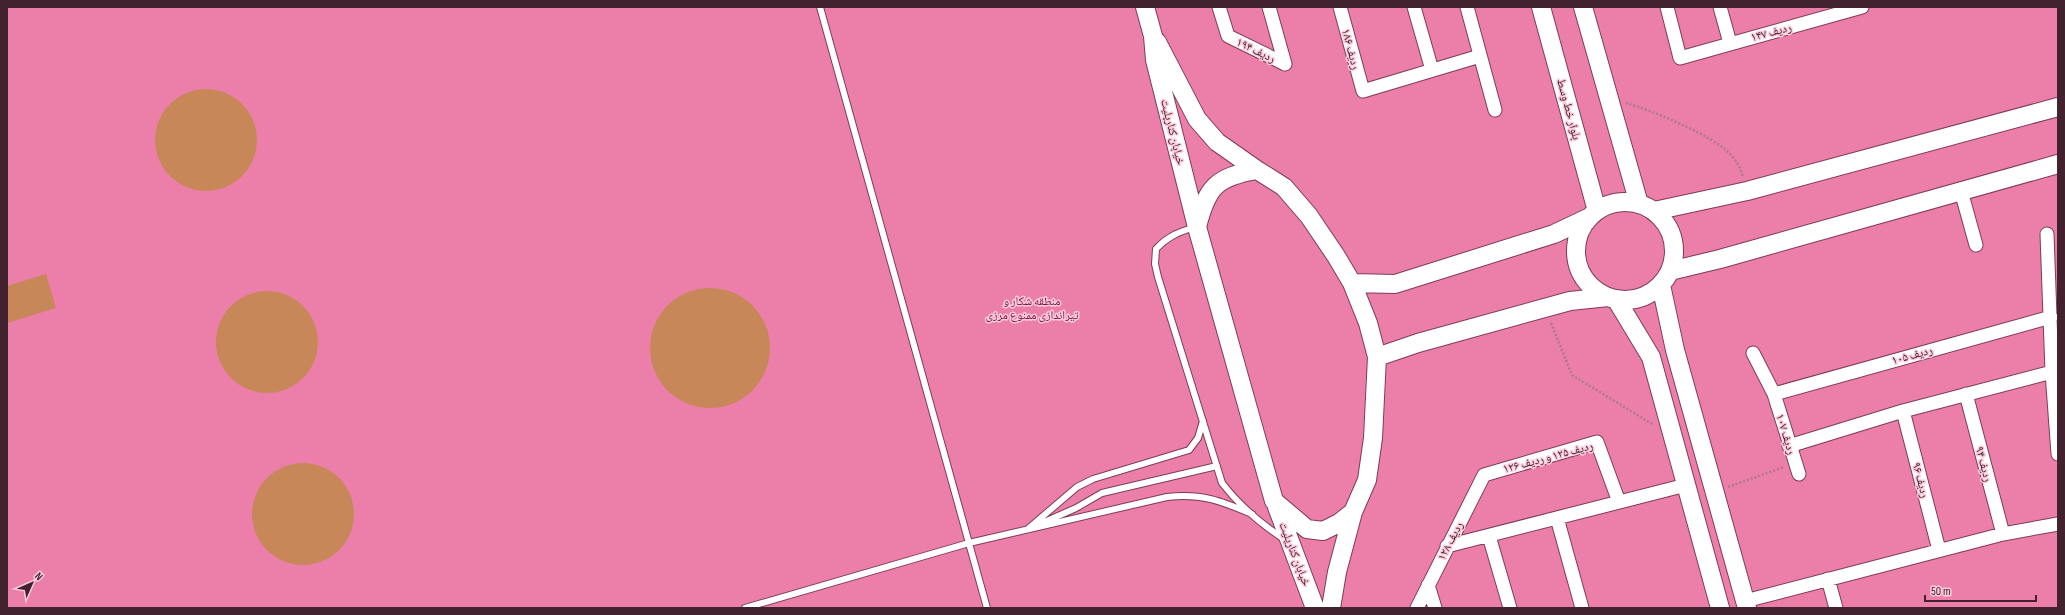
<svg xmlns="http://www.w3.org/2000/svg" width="2065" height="615" viewBox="0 0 2065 615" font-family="'Sofia Sans Condensed','Noto Naskh Arabic',sans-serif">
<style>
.green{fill:#eb7faa}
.building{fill:#c88758}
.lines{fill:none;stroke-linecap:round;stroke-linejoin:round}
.lane-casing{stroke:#803b57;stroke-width:8}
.street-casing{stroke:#803b57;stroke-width:15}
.secondary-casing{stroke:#803b57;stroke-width:20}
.path{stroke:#ad7a8c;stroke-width:2.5;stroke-dasharray:2 2;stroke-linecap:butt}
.lane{stroke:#fff;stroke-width:6}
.street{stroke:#fff;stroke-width:13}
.secondary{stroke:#fff;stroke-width:18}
.labels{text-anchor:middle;stroke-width:3;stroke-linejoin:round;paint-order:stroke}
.street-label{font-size:12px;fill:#41222e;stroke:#fdcbdc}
.park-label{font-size:12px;fill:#771546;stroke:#fdcbdc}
</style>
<rect width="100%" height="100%" fill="#fab8cf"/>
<path class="green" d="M7 7H2058V608H7Z"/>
<path class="building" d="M155 140a51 51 0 1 1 102 0a51 51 0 1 1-102 0Z
M46 274 56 308 7 323V286Z
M650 348a60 60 0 1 1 120 0a60 60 0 1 1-120 0Z
M216 342a51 51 0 1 1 102 0a51 51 0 1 1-102 0Z
M252 514a51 51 0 1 1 102 0a51 51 0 1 1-102 0Z"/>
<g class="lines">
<g class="lane-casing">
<path id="lane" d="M820 7 987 608
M1195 227C1179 232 1168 236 1156 249L1155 264 1158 277 1222 483C1239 505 1261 524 1284 539
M1040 524 1076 508 1102 493 1217 466
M1029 528 1077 487 1093 479 1189 450 1198 438 1203 421
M745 608 969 543 1167 497C1202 493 1221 501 1252 514"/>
</g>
<g class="street-casing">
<path id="street" d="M1219 7 1228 36 1285 64
M1269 7 1285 64
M1340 7 1363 91 1480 56
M1414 7 1432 70
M1467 7 1495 110
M1667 7 1680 58 1862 7
M1720 7 1730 43
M1961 191 1976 245
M2047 234 2052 372 2058 454
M1753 353 1774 394 1799 474
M1774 394 2051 317
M1966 394 2003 534
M1903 411 1939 550
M1789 446 1903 411 2052 372
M1557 518 1582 608
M1489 536 1510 608
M1447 546 1686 485
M1828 579 1836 608
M1428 585 1435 608
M1745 601 2003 534 2058 524
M1417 608 1484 475 1597 442 1619 502"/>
</g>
<g class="secondary-casing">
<path id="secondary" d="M1145 7 1153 36 1155 60 1197 227 1274 501 1307 529 1323 531 1339 523 1353 512 1367 480 1373 438 1377 357 1368 323 1352 283 1336 256 1309 216 1284 187 1257 170C1216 177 1207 187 1197 227
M1541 7 1597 211
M1583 7 1639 204
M1157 42 1197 119 1217 142 1257 170
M1576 251a49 49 0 1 1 98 0a49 49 0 1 1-98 0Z
M1654 211 1747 191 2058 107
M1670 271 1720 259 2058 164
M1352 283 1395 284 1554 234 1590 217
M1661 285 1675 350 1747 608
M1616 299 1651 357 1720 608
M1377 357 1418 343 1570 301 1608 297
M1277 507 1315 608
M1331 608 1337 572 1353 512"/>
</g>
<path class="path" d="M1626 103C1653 111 1713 135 1731 155 1737 161 1741 169 1743 177
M1551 323 1572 375 1652 424
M1728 487 1784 467"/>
<use href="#lane" class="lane"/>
<use href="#street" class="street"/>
<use href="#secondary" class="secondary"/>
</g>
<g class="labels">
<g class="street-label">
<text transform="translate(1771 32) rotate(-15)" y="4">ردیف ۱۴۷</text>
<text transform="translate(1351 49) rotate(75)" y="4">ردیف ۱۸۶</text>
<text transform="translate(1256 50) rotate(26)" y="4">ردیف ۱۹۴</text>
<text transform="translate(1569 109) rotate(75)" y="4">بلوار خط وسط</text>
<text transform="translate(1173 132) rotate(76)" y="4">خیابان کنارپلیت</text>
<text transform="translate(1912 355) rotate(-16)" y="4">ردیف ۱۰۵</text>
<text transform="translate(1786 434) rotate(73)" y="4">ردیف ۱۰۷</text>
<text transform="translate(1548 457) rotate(-15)" y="4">ردیف ۱۲۵ و ردیف ۱۲۶</text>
<text transform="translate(1984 464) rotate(75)" y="4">ردیف ۹۴</text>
<text transform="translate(1921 480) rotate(75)" y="4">ردیف ۹۶</text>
<text transform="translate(1450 541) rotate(-63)" y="4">ردیف ۱۲۸</text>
<text transform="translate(1295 554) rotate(69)" y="4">خیابان کنارپلیت</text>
</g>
<g class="park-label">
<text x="1032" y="305">منطقه شکار و<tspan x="1032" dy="14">تیراندازی ممنوع مرزی</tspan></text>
</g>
</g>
<rect width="2065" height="615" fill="none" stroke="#41222e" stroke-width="16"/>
<g transform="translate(32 583) rotate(45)" stroke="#fdcbdc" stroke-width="3" paint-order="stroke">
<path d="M0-3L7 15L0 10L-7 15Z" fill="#41222e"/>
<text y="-6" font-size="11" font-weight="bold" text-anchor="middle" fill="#41222e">N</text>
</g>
<path d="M1925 595v6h111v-6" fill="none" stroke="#41222e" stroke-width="2"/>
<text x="1931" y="595" font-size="12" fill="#41222e" stroke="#fdcbdc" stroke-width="3" paint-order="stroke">50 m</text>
</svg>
